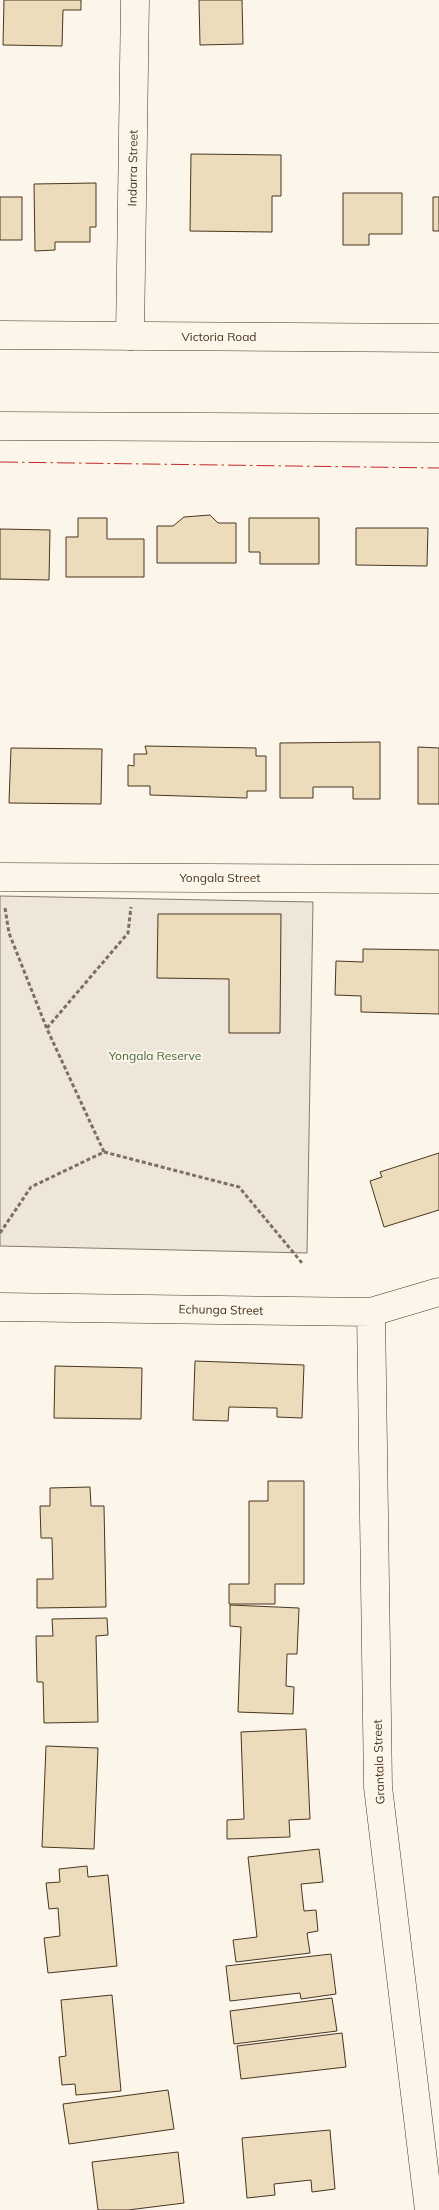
<svg xmlns="http://www.w3.org/2000/svg" width="439" height="2210" viewBox="0 0 439 2210" font-family="Mulish,sans-serif">
<style>
.green{fill:#ede6d9;stroke:#887966}
.building{fill:#ecdcbc;stroke:#4a3520}
.lines{fill:none;stroke-linecap:round;stroke-linejoin:round}
.street-casing{stroke:#4a3520;stroke-width:29}
.highway-casing{stroke:#4a3520;stroke-width:29}
.path{stroke:#7f6f5c;stroke-width:3;stroke-dasharray:4 2.5;stroke-linecap:butt}
.street{stroke:#fbf6e9;stroke-width:28}
.highway{stroke:#fbf6e9;stroke-width:28}
.power{stroke:#c62828;stroke-width:1;stroke-dasharray:18 4 2.5 4;stroke-linecap:butt}
.labels{text-anchor:middle;stroke-width:4;stroke-linejoin:round;paint-order:stroke}
.street-label{font-size:12px;fill:#4a3520;stroke:#fbf6e9}
.park-label{font-size:12px;fill:#436837;stroke:#fbf6e9}
</style>
<rect width="100%" height="100%" fill="#fbf6e9"/>
<path class="green" d="M0 896 313 902 307 1253 0 1246Z"/>
<path class="building" d="M4 0H81V10H63L62 46 3 45Z
M199 0H242L243 44 200 45Z
M191 154 281 155V196H272V232L190 231Z
M96 183V227H90V242H55V250L35 251 34 184Z
M343 193H402V234H369V245H343Z
M0 197H22V240H0Z
M433 197H439V231H433Z
M210 515 218 523H236V563H157V526H173L184 517Z
M78 518H107V539H144V577H66V537H78Z
M249 518H319V564H260V552H249Z
M356 528H428L427 566 356 565Z
M0 529 50 530 49 580 0 579Z
M380 742V799H353V787H313V798H280V743Z
M145 746 256 748V756H266V791H247V798L150 795V786H128V765L134 766V754H147Z
M418 747 439 748V804H418Z
M11 748 102 749 101 804 9 803Z
M158 914H281L280 1033H229V979L157 978Z
M363 949 439 950V1014L361 1012V996L335 995 336 961 363 962Z
M439 1153V1210L384 1227 370 1181 382 1177 380 1172Z
M195 1361 304 1365 302 1418 277 1417V1408L229 1407 228 1421 193 1420Z
M55 1366 142 1368 141 1419 54 1418Z
M268 1481H304V1584H275V1604H229V1584H249V1501H268Z
M90 1487 91 1506H104L106 1607 37 1608V1579H53L52 1538H41L40 1506H50V1488Z
M230 1605 299 1608 297 1654H287L286 1686 294 1687 293 1714 238 1712 241 1627 230 1626Z
M107 1618 108 1635 96 1636 98 1722 44 1723 43 1682H37L36 1636H53L52 1619Z
M306 1729 310 1819 289 1820 290 1837 227 1839V1820L244 1819 241 1732Z
M46 1746 98 1748 94 1849 42 1847Z
M319 1849 323 1882 301 1884 304 1911 316 1910 318 1931 307 1933 310 1953 236 1962 233 1940 257 1937 248 1857Z
M87 1866 88 1877 108 1875 117 1966 48 1973 44 1938 60 1936 58 1908 49 1909 46 1883 60 1882 59 1869Z
M331 1954 336 1994 301 1999 300 1993 230 2001 226 1966Z
M112 1995 121 2091 76 2095 75 2084 62 2085 59 2057 66 2056 61 2000Z
M332 1998 337 2031 234 2044 230 2011Z
M342 2033 346 2067 241 2079 237 2046Z
M168 2090 174 2129 69 2144 63 2104Z
M330 2130 335 2189 312 2192 311 2180 274 2184 275 2195 247 2198 242 2138Z
M178 2152 184 2203 128 2210H98L92 2162Z"/>
<g class="lines">
<g class="street-casing">
<path id="street" d="M130 336 135 0
M0 877 439 879
M0 1307 371 1312 439 1292
M371 1312 378 1787 429 2210"/>
</g>
<g class="highway-casing">
<path id="highway" d="M0 335 439 338
M0 426 439 428"/>
</g>
<path class="path" d="M5 908 9 933 47 1029 104 1152
M47 1028 128 933 131 907
M0 1233 31 1187 104 1152 239 1187 302 1263"/>
<use href="#street" class="street"/>
<use href="#highway" class="highway"/>
<path class="power" d="M0 462 439 468"/>
</g>
<g class="labels">
<g class="street-label">
<text transform="translate(133 168) rotate(-89)" y="4">Indarra Street</text>
<text x="219" y="341">Victoria Road</text>
<text x="220" y="882">Yongala Street</text>
<text transform="translate(221 1310) rotate(1)" y="4">Echunga Street</text>
<text transform="translate(379 1762) rotate(-92)" y="4">Grantala Street</text>
</g>
<g class="park-label">
<text x="155" y="1060">Yongala Reserve</text>
</g>
</g>
</svg>
